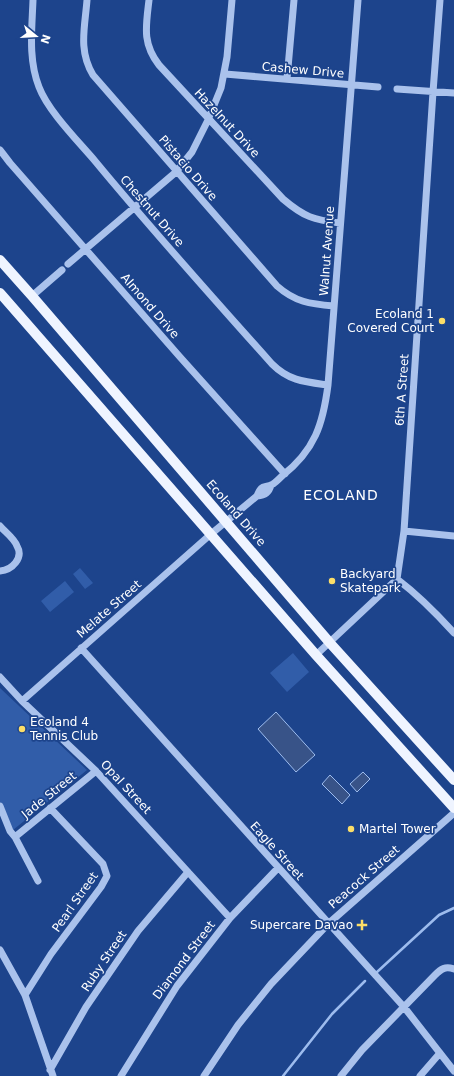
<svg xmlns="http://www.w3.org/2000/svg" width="454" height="1076" viewBox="0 0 454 1076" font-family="'DejaVu Sans',sans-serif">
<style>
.green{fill:#315da9}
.water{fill:#385388;stroke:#9dbcee}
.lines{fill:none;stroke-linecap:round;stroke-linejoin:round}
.stream{stroke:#9dbcee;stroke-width:2.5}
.minor{stroke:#aac2ec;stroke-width:7}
.major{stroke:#eff4ff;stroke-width:10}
.poi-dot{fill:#fcde68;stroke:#1d448c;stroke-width:1.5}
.labels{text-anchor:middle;stroke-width:3.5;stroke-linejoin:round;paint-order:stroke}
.street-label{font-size:12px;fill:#fff;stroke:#1d448c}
.poi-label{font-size:12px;fill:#fff;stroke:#1d448c;text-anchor:start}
.quarter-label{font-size:14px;letter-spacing:1px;fill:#fff;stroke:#1d448c}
</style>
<rect width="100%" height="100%" fill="#1d448c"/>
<path class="green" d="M80 568 93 583 85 589 73 574Z
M65 581 74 592 50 612 41 601Z
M293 653 309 672 287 692 270 673Z
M0 688 87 770 13 830 0 802Z"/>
<path class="water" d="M276 712 315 755 296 772 258 729Z
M363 772 370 779 357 792 350 784Z
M330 775 350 795 342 804 322 784Z"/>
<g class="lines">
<path class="stream" d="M377 972 439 915 454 908
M283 1076 332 1014 365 981"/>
<path class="minor" d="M33 0C32 29 28 59 39 87 48 111 78 141 95 161 152 230 212 297 272 364 289 381 305 382 328 385
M87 0C85 27 78 50 93 75L277 286C295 302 310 304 334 306
M149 0C146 26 142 43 159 65L283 199C304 217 314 220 340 223
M225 74 378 87
M287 79 294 0
M397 89 454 93
M0 150 10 163 180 357 285 474
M68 264 176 172 192 152 208 120 221 88 227 57 232 0
M32 296 62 270
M257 496C265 495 269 493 271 485
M0 526C5 532 14 538 17 546 24 558 12 570 0 571
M404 531 454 536
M397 579C418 595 436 613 454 633
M81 648 404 1007 454 1071
M316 655 397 579 404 531 433 92 440 0
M0 677 22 701 96 771 230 918
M22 701 211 534 257 496C262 483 264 489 273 484 276 482 279 479 282 476 315 450 323 424 328 385L358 0
M0 806 10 831 15 837 38 881
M15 837 96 771
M0 950 25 995 53 1076
M25 995 51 954 101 887 107 876 103 864 50 808
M50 1070 86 1007 138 931 188 872
M121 1076 177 986 230 918 278 868
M204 1076 238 1025 271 984 328 924 454 813
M341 1076 362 1050 435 975C441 969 445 966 454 969
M420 1076 440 1053"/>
<path class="major" d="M0 260 32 296 330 643 454 780
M0 293 316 655 454 808"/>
</g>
<g class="poi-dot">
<circle cx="442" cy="321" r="4"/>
<circle cx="332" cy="581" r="4"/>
<circle cx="22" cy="729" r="4"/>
<circle cx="351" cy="829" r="4"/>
<path d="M360 919h4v4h4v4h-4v4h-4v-4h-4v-4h4z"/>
</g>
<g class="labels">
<g class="street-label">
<text transform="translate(303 70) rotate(5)" y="4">Cashew Drive</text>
<text transform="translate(227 123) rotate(47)" y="4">Hazelnut Drive</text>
<text transform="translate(188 168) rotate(49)" y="4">Pistacio Drive</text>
<text transform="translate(152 211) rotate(49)" y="4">Chestnut Drive</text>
<text transform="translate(327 251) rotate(-86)" y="4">Walnut Avenue</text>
<text transform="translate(150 306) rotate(49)" y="4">Almond Drive</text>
<text transform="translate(402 390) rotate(-86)" y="4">6th A Street</text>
<text transform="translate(236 513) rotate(49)" y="4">Ecoland Drive</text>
<text transform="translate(109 609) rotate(-41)" y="4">Melate Street</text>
<text transform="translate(126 787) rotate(47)" y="4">Opal Street</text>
<text transform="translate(49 795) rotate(-39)" y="4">Jade Street</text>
<text transform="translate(277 851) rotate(48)" y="4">Eagle Street</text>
<text transform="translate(364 877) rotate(-41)" y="4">Peacock Street</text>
<text transform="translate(75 902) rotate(-55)" y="4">Pearl Street</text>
<text transform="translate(184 960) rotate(-53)" y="4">Diamond Street</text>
<text transform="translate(104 961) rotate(-56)" y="4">Ruby Street</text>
</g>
<g class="poi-label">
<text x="434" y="318" text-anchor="end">Ecoland 1<tspan x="434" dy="14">Covered Court</tspan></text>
<text x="340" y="578">Backyard<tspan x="340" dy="14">Skatepark</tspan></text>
<text x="30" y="726">Ecoland 4<tspan x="30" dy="14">Tennis Club</tspan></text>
<text x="359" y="833">Martel Tower</text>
<text x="353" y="929" text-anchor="end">Supercare Davao</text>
</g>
<g class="quarter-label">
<text x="341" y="500">ECOLAND</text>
</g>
</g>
<g transform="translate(36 36) rotate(108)" stroke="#1d448c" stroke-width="3" paint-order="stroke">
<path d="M0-3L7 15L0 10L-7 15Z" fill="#ffffff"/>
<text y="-6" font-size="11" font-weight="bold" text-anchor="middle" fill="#ffffff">N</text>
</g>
</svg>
